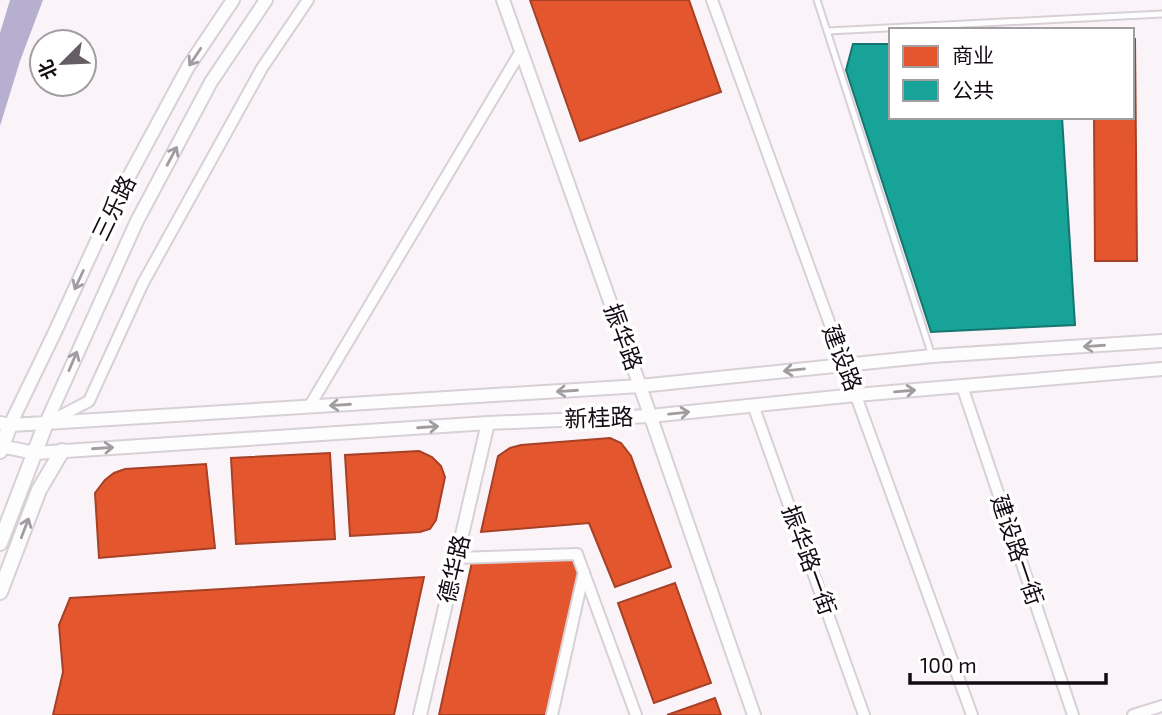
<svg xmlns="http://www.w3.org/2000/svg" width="1162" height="715" viewBox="0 0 1162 715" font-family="'Exo 2','Noto Sans SC',sans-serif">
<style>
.water{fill:#b7afd0}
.shops{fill:#e4572e;stroke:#a64026;stroke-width:2}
.public{fill:#17a398;stroke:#167570;stroke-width:2}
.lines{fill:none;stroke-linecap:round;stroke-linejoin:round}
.service-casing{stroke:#d8d0d7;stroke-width:9}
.minor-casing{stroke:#d8d0d7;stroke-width:14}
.tertiary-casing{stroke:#d8d0d7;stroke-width:16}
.secondary-casing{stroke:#d8d0d7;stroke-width:18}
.service{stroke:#fefdfe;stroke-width:5}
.minor{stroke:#fefdfe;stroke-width:10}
.tertiary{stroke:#fefdfe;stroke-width:12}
.secondary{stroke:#fefdfe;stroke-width:14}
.oneway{stroke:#a19ca0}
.labels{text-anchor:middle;stroke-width:7;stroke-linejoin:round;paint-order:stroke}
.street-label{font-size:23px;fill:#150b14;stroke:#fff}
</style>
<rect width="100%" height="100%" fill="#faf4f9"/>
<path class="water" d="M10 0H43L20 61 0 126V33Z"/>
<path class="shops" d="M530 0H689L721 92 580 141Z
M1132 39H1135L1137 261H1095L1094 117H1132Z
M610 438 621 443 631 456 671 567 615 587 589 523 481 532 498 456 510 448 521 445Z
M419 451 432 457 441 466 445 477 436 520 430 529 420 532 350 536 345 455Z
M330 453 335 539 236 544 231 458Z
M206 464 215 548 99 558 95 493 105 480 114 473 125 469Z
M571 557 579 577 547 715H439L472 562Z
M424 577 394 715H53L63 672 59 625 70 598Z
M675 583 711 683 654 703 618 603Z
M715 698 721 715H667Z"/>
<path class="public" d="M853 44H891V117H1062L1075 325 931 332 846 70Z"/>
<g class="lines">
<g class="service-casing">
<path id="service" d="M817 0 932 356
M828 31 1162 14"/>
</g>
<g class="minor-casing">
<path id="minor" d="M712 0 972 715
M962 386 1073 715
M753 405 864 715
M309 407 521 51
M49 422 89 401 143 283 262 68 308 0
M456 558 577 554 636 715
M552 715 584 572
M1133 715 1162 706"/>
</g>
<g class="tertiary-casing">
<path id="tertiary" d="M503 0 640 386 754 715
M0 423 10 425 46 423 640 386 932 356 1162 341
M46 423 137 221 211 82 266 0
M10 425 55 332 112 208 188 67 233 0
M0 446 35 453 488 423 650 416 856 395 1162 369
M420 715 488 423"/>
</g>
<g class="secondary-casing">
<path id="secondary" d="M0 451 10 425
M0 543 46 423
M0 592 39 490 62 451"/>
</g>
<use href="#service" class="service"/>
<use href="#minor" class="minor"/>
<use href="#tertiary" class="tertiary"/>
<use href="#secondary" class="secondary"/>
</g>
<defs><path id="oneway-shaft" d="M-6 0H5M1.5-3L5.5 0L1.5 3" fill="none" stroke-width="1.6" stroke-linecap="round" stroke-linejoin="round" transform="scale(1.75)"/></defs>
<g class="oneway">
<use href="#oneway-shaft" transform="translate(195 57) rotate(124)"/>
<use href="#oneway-shaft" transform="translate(172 156) rotate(-62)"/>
<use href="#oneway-shaft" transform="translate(79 280) rotate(115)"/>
<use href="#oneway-shaft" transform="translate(1094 346) rotate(176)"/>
<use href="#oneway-shaft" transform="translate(73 361) rotate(-67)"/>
<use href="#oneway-shaft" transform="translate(794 370) rotate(174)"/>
<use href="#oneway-shaft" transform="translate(567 391) rotate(176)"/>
<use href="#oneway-shaft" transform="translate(905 391) rotate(-5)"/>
<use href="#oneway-shaft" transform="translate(340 405) rotate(176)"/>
<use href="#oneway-shaft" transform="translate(679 413) rotate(-6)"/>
<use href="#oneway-shaft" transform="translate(428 427) rotate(-4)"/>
<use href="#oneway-shaft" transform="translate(103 448) rotate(-4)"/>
<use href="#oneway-shaft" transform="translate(25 528) rotate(-69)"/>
</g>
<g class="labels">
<g class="street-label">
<text transform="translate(114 208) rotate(-64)" y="8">三乐路</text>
<text transform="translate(623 337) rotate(70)" y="8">振华路</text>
<text transform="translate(842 358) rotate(69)" y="8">建设路</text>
<text transform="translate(599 418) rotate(-2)" y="8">新桂路</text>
<text transform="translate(1017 550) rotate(71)" y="8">建设路一街</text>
<text transform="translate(809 560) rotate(70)" y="8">振华路一街</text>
<text transform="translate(454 569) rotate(-77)" y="8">德华路</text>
</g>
</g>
<rect x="889" y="28" width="245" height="91" fill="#ffffff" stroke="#a19da1" stroke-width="2"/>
<rect x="903" y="46" width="35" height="21" fill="#e4572e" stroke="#a19da1" stroke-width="2"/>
<text x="952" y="63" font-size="21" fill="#150b14">商业</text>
<rect x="903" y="80" width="35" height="21" fill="#17a398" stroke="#a19da1" stroke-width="2"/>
<text x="952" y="98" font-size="21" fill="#150b14">公共</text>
<g transform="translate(63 63) rotate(246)"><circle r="33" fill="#ffffff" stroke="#a19da1" stroke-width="2"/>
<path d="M0-5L12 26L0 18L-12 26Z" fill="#655d64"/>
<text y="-10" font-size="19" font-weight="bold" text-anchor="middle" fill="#150b14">北</text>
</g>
<path d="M910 673v10h196v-10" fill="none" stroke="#150b14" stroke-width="3.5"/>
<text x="920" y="673" font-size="21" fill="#150b14" stroke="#ffffff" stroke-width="5" paint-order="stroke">100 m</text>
</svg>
